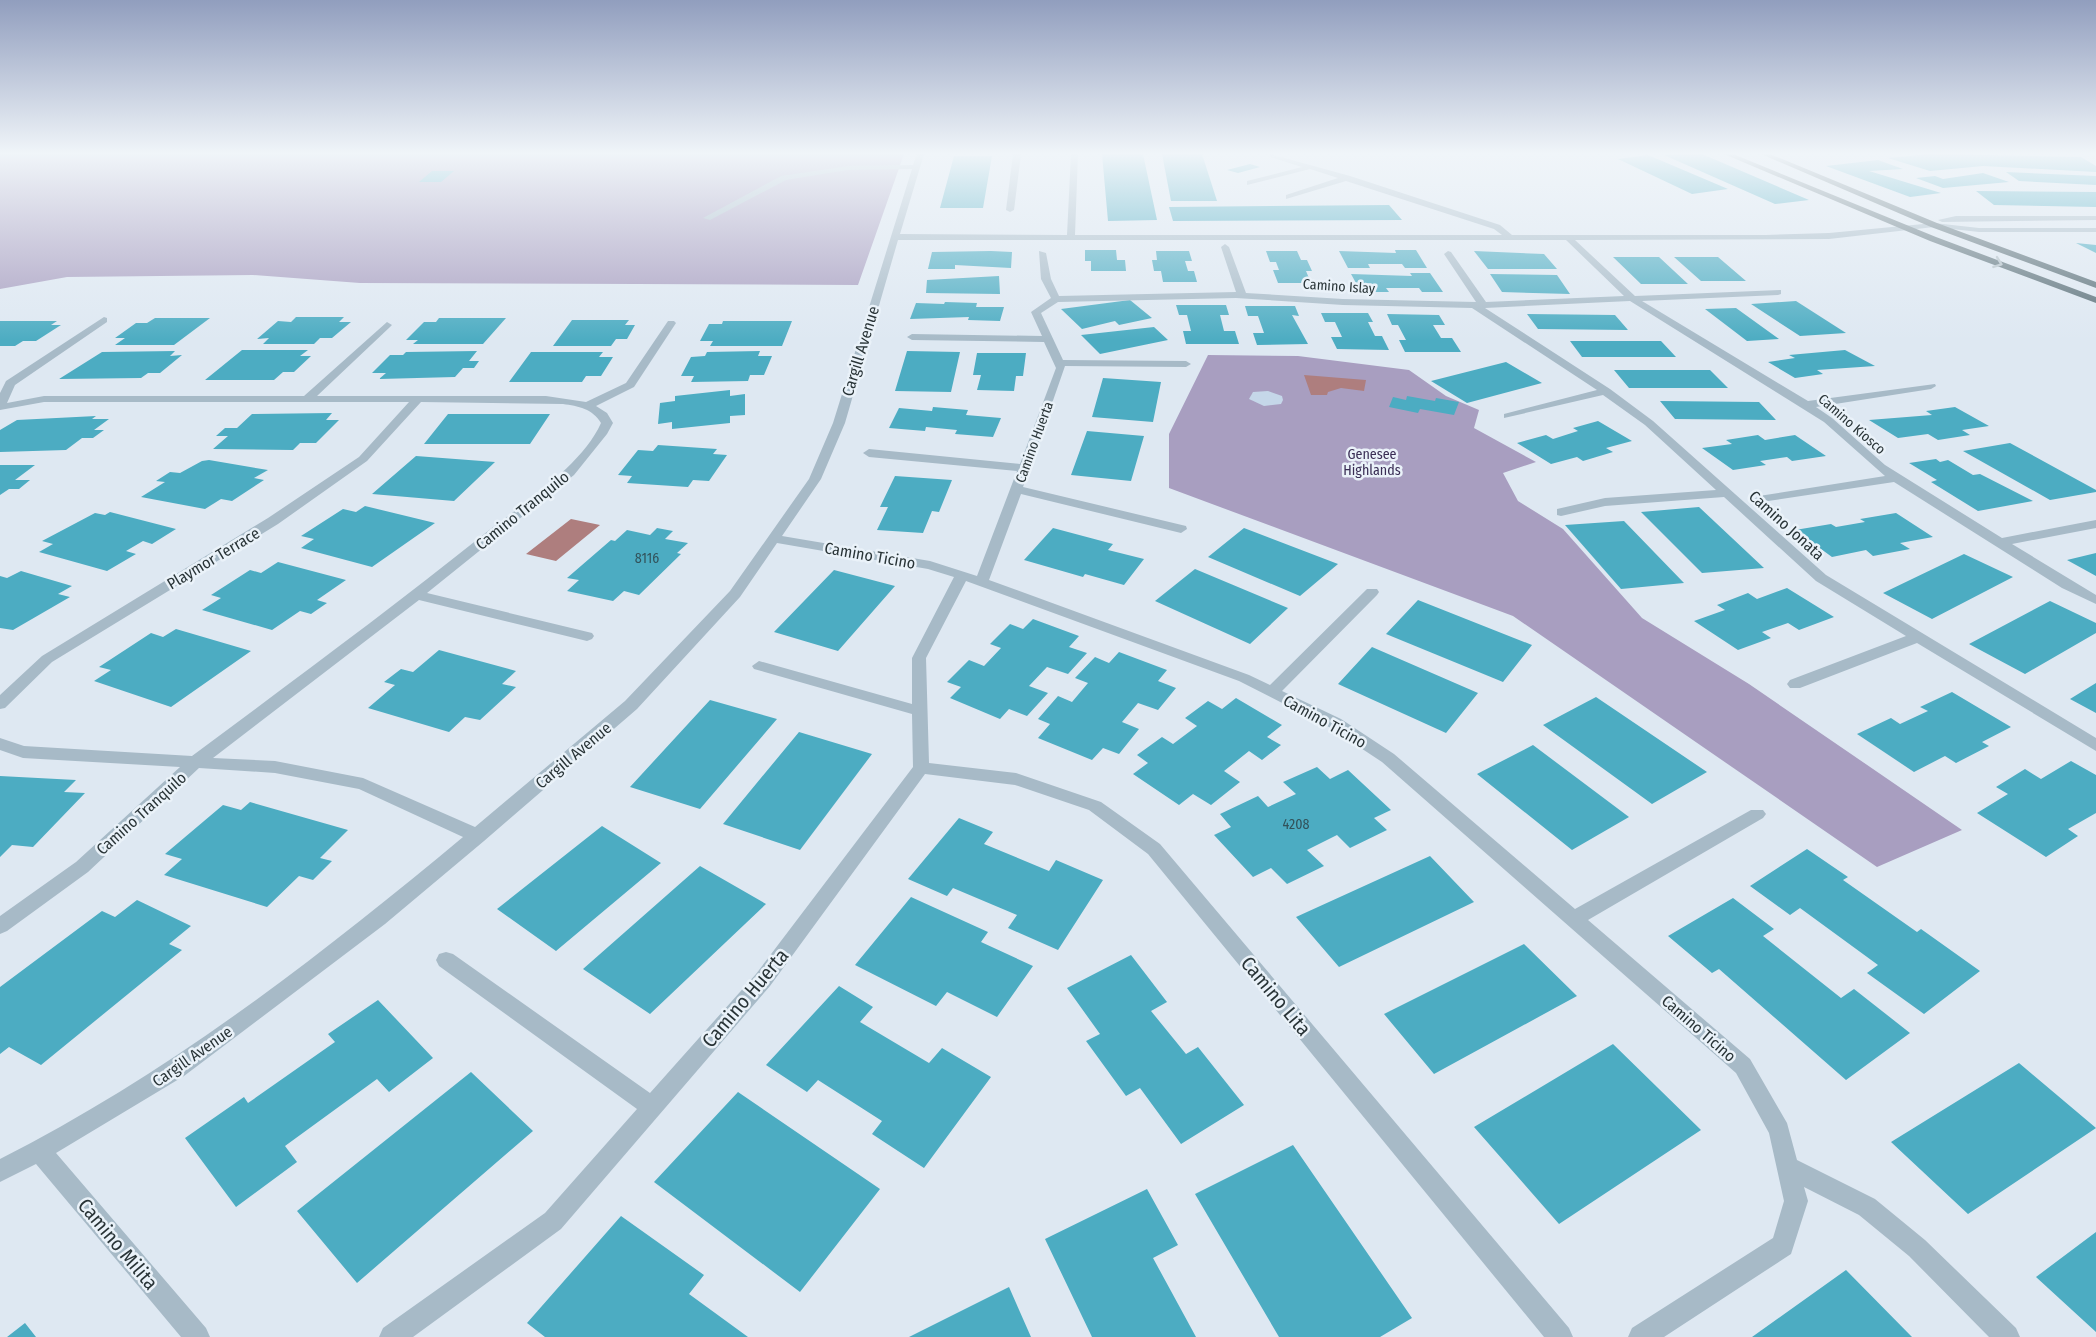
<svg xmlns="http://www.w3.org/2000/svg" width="2096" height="1337" viewBox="0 0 2096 1337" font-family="'Fira Sans Condensed',sans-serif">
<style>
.green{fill:#a89ec0}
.plaza{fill:#c5d7e9}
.water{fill:#ae7e7e}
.building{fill:#4cacc2}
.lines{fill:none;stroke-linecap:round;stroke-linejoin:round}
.minor{fill:#a7bac7;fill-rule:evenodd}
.major{fill:#5b7079;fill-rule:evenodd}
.oneway{stroke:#b1bec6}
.labels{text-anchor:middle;stroke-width:5;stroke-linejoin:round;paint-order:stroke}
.far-street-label{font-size:14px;fill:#293437;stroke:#eaf2f9}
.far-park-label{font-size:14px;fill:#3a2e55;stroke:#eaf2f9}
.number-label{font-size:14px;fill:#32525a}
.street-label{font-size:16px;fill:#293437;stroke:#eaf2f9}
.near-street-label{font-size:20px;fill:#293437;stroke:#eaf2f9}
</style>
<rect width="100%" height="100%" fill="#dee8f2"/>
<path class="green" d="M0 154H904L858 285 360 283 253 275 67 277 0 289Z
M1208 355 1298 356 1409 370 1446 396 1479 410 1474 428 1536 462 1503 473 1518 501 1563 529 1642 618 1749 684 1962 830 1877 867 1513 616 1169 488V434Z"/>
<path class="plaza" d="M1268 391 1282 396 1283 400 1281 404 1264 406 1249 399 1253 392Z"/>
<path class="water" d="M1304 375 1366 380 1364 391 1341 388 1328 392 1327 395H1311Z
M571 519 600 525 556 561 526 554Z"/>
<path class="building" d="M1102 154H1143L1157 220 1108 221Z
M1162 154H1202L1217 201H1171Z
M1702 154 1809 200 1775 204 1664 155Z
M1930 154 2081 157 2096 166V172L1983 166 1930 171 1888 158Z
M1648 155 1728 189 1692 194 1618 159Z
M954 156H992L983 208H940Z
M1878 160 1903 169 1869 171 1941 193 1910 197 1826 166Z
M1250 164 1260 167 1238 173 1227 170Z
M432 171H454L441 182H419Z
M2006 172 2096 176V185L2019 181Z
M1983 173 2009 182 1943 188 1916 178 1935 176 1943 179Z
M1976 191 2096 192V207L1994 205Z
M1389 205 1402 220 1173 221 1169 207Z
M2076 243 2096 245V253Z
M1085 250H1116L1117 260H1125L1126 271H1091V261H1085Z
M1395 250H1416L1427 268H1405L1402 264H1368L1370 268H1348L1339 251 1396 253Z
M991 251 1012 252 1011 268 955 265V269H928L932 252Z
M1156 251H1189L1192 261H1185L1188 271H1194L1197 282H1163L1161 271H1154L1152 260H1157Z
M1266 251H1297L1301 260H1307L1312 271H1306L1311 283H1278L1273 270H1279L1276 262H1270Z
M1474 251 1544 254 1557 269H1488Z
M1613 257H1659L1688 284H1641Z
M1674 257H1718L1746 281H1701Z
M1410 273H1430L1443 292H1422L1419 288H1386L1389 292H1361L1351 274 1412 276Z
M1490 274 1557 275 1570 294 1502 292Z
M999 276 1000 294 926 293 927 280Z
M1130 300 1152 318 1119 325 1115 321 1082 329 1061 309Z
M1796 301 1846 333 1800 336 1751 304Z
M945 302 977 303 976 307H1004L1000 321 968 320 969 317 910 319 916 303 944 304Z
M1176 305H1226L1229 315H1220L1224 331H1235L1239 344H1186L1183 331H1191L1187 315H1179Z
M1245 306H1295L1299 316 1292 315 1308 344 1257 345 1253 333H1264L1258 316H1248Z
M1736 308 1779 339 1747 341 1705 309Z
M1321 313H1368L1373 322H1368L1375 336H1382L1389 350 1337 349 1331 337H1342L1335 322H1325Z
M1387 314 1439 315 1445 325H1433L1441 338H1452L1461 352H1405L1399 340H1406L1398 325H1392Z
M1527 314 1615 315 1628 330 1538 329Z
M296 317H344L339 322H351L332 338H320L314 344H263L269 338 257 339 278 321 291 322Z
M155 318H210L174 345H115L125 338H115L136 323H147Z
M439 318H506L483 344H413L418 340H406L424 322H436Z
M572 320H629L625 325H635L627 339H616L611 346H553Z
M0 321H57L51 325H61L36 341H23L15 346H0Z
M723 321H792L782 346H710L713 341H700L709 324H722Z
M1154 327 1168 340 1100 354 1081 335Z
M1570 341H1661L1676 357H1582Z
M242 350H308L300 356H311L294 372H283L274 380H205Z
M1845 350 1875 366 1817 370 1823 374 1795 378 1768 362 1795 358 1789 355Z
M175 351 170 356 182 355 160 373H148L141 378 59 379 102 352Z
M477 351 469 361H479L474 368H463L455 377 379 379 386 373H372L390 355H403L406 352Z
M760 351 758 356H772L764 375H750L748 381 691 382 694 376H681L691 357 705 356 707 352Z
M907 351 960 352 951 392 895 391Z
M531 352H603L599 357H613L601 376H586L582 382H509Z
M977 353H1026L1023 376H1016L1014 391 977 390 981 375H973Z
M1506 362 1542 383 1467 403 1431 381Z
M1614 370H1710L1728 388H1629Z
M1103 378 1161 382 1153 422 1092 417Z
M730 390V396L745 394V415L730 416V423L672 429V422L658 424 660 403 675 401V396Z
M1407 396 1435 401 1436 398 1459 402 1454 415 1420 409 1418 413 1389 407 1393 397 1406 400Z
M1660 401 1759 402 1776 420 1675 419Z
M933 407 968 410 966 415 1001 418 993 437 955 434 957 430 926 427 925 431 889 428 899 408 932 411Z
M1955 407 1989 426 1962 430 1970 435 1938 440 1928 434 1898 438 1869 420 1932 415 1926 411Z
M332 413 326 420H339L316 443H300L293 450 213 449 228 436H216L225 428H237L252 414Z
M448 414H550L530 444H424Z
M96 416 92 419H109L94 430H104L93 438H82L66 450 0 452V430L17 420Z
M1598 421 1632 441 1606 448 1613 452 1583 461 1577 457 1551 464 1517 443 1546 435 1553 439 1578 431 1573 428Z
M1087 431 1144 436 1131 481 1071 475Z
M1758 435 1765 440 1795 435 1826 456 1792 461 1787 457 1760 461 1766 465 1733 470 1702 448 1732 444 1726 440Z
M2010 443 2096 490V492L2050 500 1963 451Z
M658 445 717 449 713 454 727 455 709 481 693 480 688 487 627 483 632 476 618 475 638 450 653 451Z
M416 456 495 462 454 501 372 494Z
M1936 459 1940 462 1948 460 1973 475 1980 474 2033 501 1978 511 1931 482 1937 480 1909 463Z
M209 460 268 470 254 478 264 480 232 501 221 499 205 509 141 497 165 482 156 481 170 472 180 473 202 461Z
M0 465H35L15 480H30L19 489H9L0 495Z
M895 476 952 480 939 512 932 511 923 533 877 530 888 507H880Z
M365 506 435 523 372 567 301 548 314 539 301 536 343 509 356 512Z
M1699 507 1764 568 1702 573 1641 512Z
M110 512 176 529 152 544 143 541 126 551 136 554 107 571 39 552 53 544 42 541 95 513 105 515Z
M1896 513 1933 537 1900 543 1910 549 1873 556 1866 550 1832 557 1795 530 1831 524 1836 527 1865 522 1860 519Z
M1624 521 1684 583 1621 589 1565 525Z
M657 528 673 531 665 539 688 543 677 553 681 554 639 595 624 591 613 601 567 591 579 580 567 578 611 540 615 541 627 530 650 535Z
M1053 528 1113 544 1108 550 1144 559 1124 585 1085 574 1083 577 1024 560Z
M1244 528 1338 564 1300 596 1208 557Z
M2096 553V576L2067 560Z
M1964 554 2013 577 1932 619 1883 593Z
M278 562 346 580 317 600 327 603 311 614 300 611 272 630 202 610 221 598 211 595 250 570 261 573Z
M1195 569 1288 608 1250 644 1155 601Z
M834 570 895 586 838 651 774 632Z
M21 571 72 586 58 594 70 597 13 630 0 628V576L7 578Z
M1787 588 1834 617 1799 630 1788 623 1762 632 1771 638 1738 650 1694 621 1725 610 1717 605 1748 593 1757 599Z
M1418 600 1532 645 1503 682 1386 634Z
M2050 601 2096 623V633L2025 674 1969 644Z
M1033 619 1079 636 1069 647 1087 653 1068 674 1047 667 1029 686 1048 693 1027 716 1009 709 1000 719 950 698 961 687 947 682 969 660 984 666 1001 648 990 644 1010 624 1023 629Z
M176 629 251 651 171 707 94 681 111 670 99 667 151 633 163 637Z
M1372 647 1478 693 1446 733 1338 684Z
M439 650 516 671 502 684 516 687 480 720 465 717 449 732 368 708 395 685 384 682 401 669 413 672Z
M1119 652 1167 670 1158 681 1176 688 1158 710 1138 703 1122 722 1139 729 1119 754 1103 748 1092 760 1038 738 1050 724 1038 719 1058 696 1072 702 1088 683 1075 678 1095 657 1109 663Z
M2096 683V713L2070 699Z
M1952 692 2011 727 1982 742 1989 746 1956 763 1945 756 1914 772 1857 734 1891 718 1900 724 1928 711 1920 707Z
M1596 697 1707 772 1652 804 1543 725Z
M1236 698 1282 725 1267 737 1281 745 1262 760 1249 751 1224 771 1240 782 1211 805 1193 794 1179 805 1133 774 1148 763 1137 755 1162 737 1173 744 1197 726 1185 718 1208 701 1222 709Z
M710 700 777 719 700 809 630 787Z
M799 732 872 754 800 850 723 824Z
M1533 745 1629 817 1572 850 1477 774Z
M2071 761 2096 775V813L2068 829 2078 836 2046 857 1977 813 2008 794 1996 787 2025 769 2041 779Z
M1317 767 1330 779 1348 770 1391 810 1374 818 1387 830 1350 848 1337 835 1307 850 1324 866 1287 884 1271 868 1253 877 1214 835 1231 827 1220 814 1258 796 1268 807 1296 794 1283 782Z
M0 776 76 780 64 792 85 793 33 847 12 845 0 857Z
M250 802 348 830 320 858 332 861 313 880 299 876 267 907 164 875 182 859 165 854 223 805 241 810Z
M959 818 993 832 984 844 1049 871 1056 860 1103 880 1058 950 1008 928 1017 915 953 888 947 896 908 879Z
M602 826 661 863 556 951 497 909Z
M1807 849 1848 877 1843 880 1917 932 1921 929 1980 971 1924 1014 1867 973 1878 965 1800 908 1790 915 1750 886Z
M1430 856 1474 902 1339 967 1296 917Z
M700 866 766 904 650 1014 583 969Z
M911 897 988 932 981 942 1033 966 997 1017 947 992 936 1006 855 965Z
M1733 898 1774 929 1763 936 1841 998 1854 989 1910 1033 1846 1080 1719 969 1712 973 1668 936Z
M137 900 191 926 169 944 182 950 41 1065 9 1047 0 1054V987L102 911 115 917Z
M1524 944 1577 996 1434 1074 1384 1014Z
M1131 955 1167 1002 1151 1011 1186 1054 1198 1047 1244 1105 1181 1144 1140 1088 1126 1096 1086 1041 1100 1034 1067 988Z
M839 986 873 1007 860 1022 929 1063 942 1048 991 1077 924 1168 872 1134 882 1121 818 1080 807 1092 766 1065Z
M378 1000 433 1058 389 1092 377 1079 285 1146 297 1162 236 1207 185 1138 244 1097 248 1103 335 1042 328 1034Z
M1613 1044 1701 1130 1559 1224 1474 1127Z
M2019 1063 2096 1128 1968 1214 1891 1142Z
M471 1072 533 1131 357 1283 297 1211Z
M738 1092 880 1189 800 1292 654 1182Z
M1293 1145 1412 1318 1380 1337H1279L1195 1194Z
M1147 1189 1178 1245 1153 1258 1196 1337H1092L1045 1239Z
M621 1216 704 1275 689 1294 748 1337H545L527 1323Z
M2096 1232V1332L2036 1277Z
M1846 1270 1912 1337H1752Z
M1009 1287 1031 1337H909Z
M25 1323 36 1337H7Z"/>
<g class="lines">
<path class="minor" d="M917 154H924L900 234 1067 235 1071 154H1078L1075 235H1502L1494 229 1346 181 1286 199V195L1338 178 1310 169 1247 185V181L1302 167 1270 157V154L1350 176 1500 225 1512 235H1766L1829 233 1934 223 1979 228H2096V232H1979L1934 227 1829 239 1575 240 1635 296 1781 290V294L1778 295 1642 301 1808 401 1935 384 1936 386 1931 389 1816 407 1832 418 1885 465 2002 538 2096 520V528L2012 544 2096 595V604L2062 588 1894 482 1755 503 1753 500 1759 496 1885 476 1824 422 1630 301 1485 308 1610 389 1653 421 1826 575 2096 738V751L1917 643 1800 688H1790L1787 684 1790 680 1906 636 1816 581 1724 497 1605 506 1561 516 1557 515V509L1605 498 1716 490 1645 425 1603 395 1504 418V414L1597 390 1472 308 1343 305 1236 298 1058 302 1041 313 1063 360 1186 361 1191 364 1186 367 1065 366 1023 487 1186 526 1187 529 1181 533 1021 494 989 580 1249 675 1270 685 1367 589H1377L1379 592 1377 595 1282 691 1341 719 1394 754 1575 909 1751 810H1763L1766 814 1763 818 1588 920 1750 1059 1787 1123 1797 1160 1875 1199 1925 1240 2016 1328 2020 1337H1989L1909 1256 1859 1215 1804 1187 1808 1201 1791 1254 1664 1337H1628L1632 1328 1773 1238 1784 1201 1769 1133 1736 1073 1382 762 1329 727 1239 681 966 581 926 658 929 763 1016 773 1101 802 1160 844 1569 1328 1573 1337H1544L1148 854 1089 810 1015 785 925 774 770 986 561 1229 413 1337H379L383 1328 545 1213 637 1109 439 966 436 960 439 954 446 952 453 954 650 1093 756 974 913 767 912 714 754 669 752 666 759 661 912 704V658L954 577 928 569 777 543 740 597 637 709 484 841 385 924 184 1076 56 1153 206 1328 210 1337H181L36 1164 0 1182V1159C168 1074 319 957 463 837L359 789 275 773 199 768 88 872 7 931 0 934V916L76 862 180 767 23 758 0 750V738L24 746 192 756C290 683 388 611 483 535 520 506 582 466 601 423 593 409 578 406 563 404L421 402 367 461 278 524 52 662 5 708 0 709V695L42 656 268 518 359 457 409 402H44L0 410V393L6 381 104 317 107 318V322L15 385 7 403 44 396H304L387 322 392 325 390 327 317 396H546L586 402 626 383 668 321H674L676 323 634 387 596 406 607 413 613 423 607 434 574 475 427 593 592 633 594 636 592 639 587 641 419 600 213 758 275 761 363 778 475 827 625 701 730 591 809 479 833 423 912 169 848 170 786 180 710 220 703 218 781 176 848 166 913 165ZM898 240H1566L1624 296 1486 302 1451 252 1448 251 1444 254 1476 302 1343 299 1246 293 1229 247 1225 244 1221 247 1236 292 1059 296 1051 279 1046 253 1039 251 1041 279 1051 298 1031 312 1042 336 912 334 907 337 912 340 1044 342 1056 368 1020 464 869 449 863 453 869 457 1017 471 977 576 930 561 782 536 821 479 845 423Z
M1013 154H1021L1014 210 1010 212 1006 210Z
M1956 216H2096V220L1942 222 1938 220Z"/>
<path class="major" d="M1724 154H1733L1936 237 2096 297V303L1930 241Z
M1761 154H1770L1937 223 2096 282V288L1931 227Z"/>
</g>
<defs><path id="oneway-chevron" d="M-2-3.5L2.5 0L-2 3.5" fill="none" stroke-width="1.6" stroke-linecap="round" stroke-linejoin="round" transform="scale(1.5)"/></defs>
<use class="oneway" href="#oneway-chevron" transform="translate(1998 263) rotate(20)"/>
<linearGradient id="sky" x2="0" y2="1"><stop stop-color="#919ebe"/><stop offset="0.45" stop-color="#f0f5f9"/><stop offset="1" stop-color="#f0f5f9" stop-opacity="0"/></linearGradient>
<rect width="2096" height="341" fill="url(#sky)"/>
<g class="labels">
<g class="far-street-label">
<text transform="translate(1339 286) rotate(4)" y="5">Camino Islay</text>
<text transform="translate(1852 424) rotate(41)" y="5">Camino Kiosco</text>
<text transform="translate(1034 442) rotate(-70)" y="5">Camino Huerta</text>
</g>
<g class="far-park-label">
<text x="1372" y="459">Genesee<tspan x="1372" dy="16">Highlands</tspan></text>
</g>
<g class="number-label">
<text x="647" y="563">8116</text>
<text x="1296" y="829">4208</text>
</g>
<g class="street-label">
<text transform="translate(860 351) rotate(-73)" y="6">Cargill Avenue</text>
<text transform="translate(522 510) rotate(-39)" y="6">Camino Tranquilo</text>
<text transform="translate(1787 525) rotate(42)" y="6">Camino Jonata</text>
<text transform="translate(870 555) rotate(10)" y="6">Camino Ticino</text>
<text transform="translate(213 558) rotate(-31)" y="6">Playmor Terrace</text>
<text transform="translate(1325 721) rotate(29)" y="6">Camino Ticino</text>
<text transform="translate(573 755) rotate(-40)" y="6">Cargill Avenue</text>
<text transform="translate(141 813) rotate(-42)" y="6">Camino Tranquilo</text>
<text transform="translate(1699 1028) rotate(41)" y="6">Camino Ticino</text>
<text transform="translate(192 1056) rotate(-35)" y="6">Cargill Avenue</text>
</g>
<g class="near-street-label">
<text transform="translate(1276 996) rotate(50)" y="7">Camino Lita</text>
<text transform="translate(745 998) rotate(-50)" y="7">Camino Huerta</text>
<text transform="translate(118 1244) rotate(50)" y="7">Camino Milita</text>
</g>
</g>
</svg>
